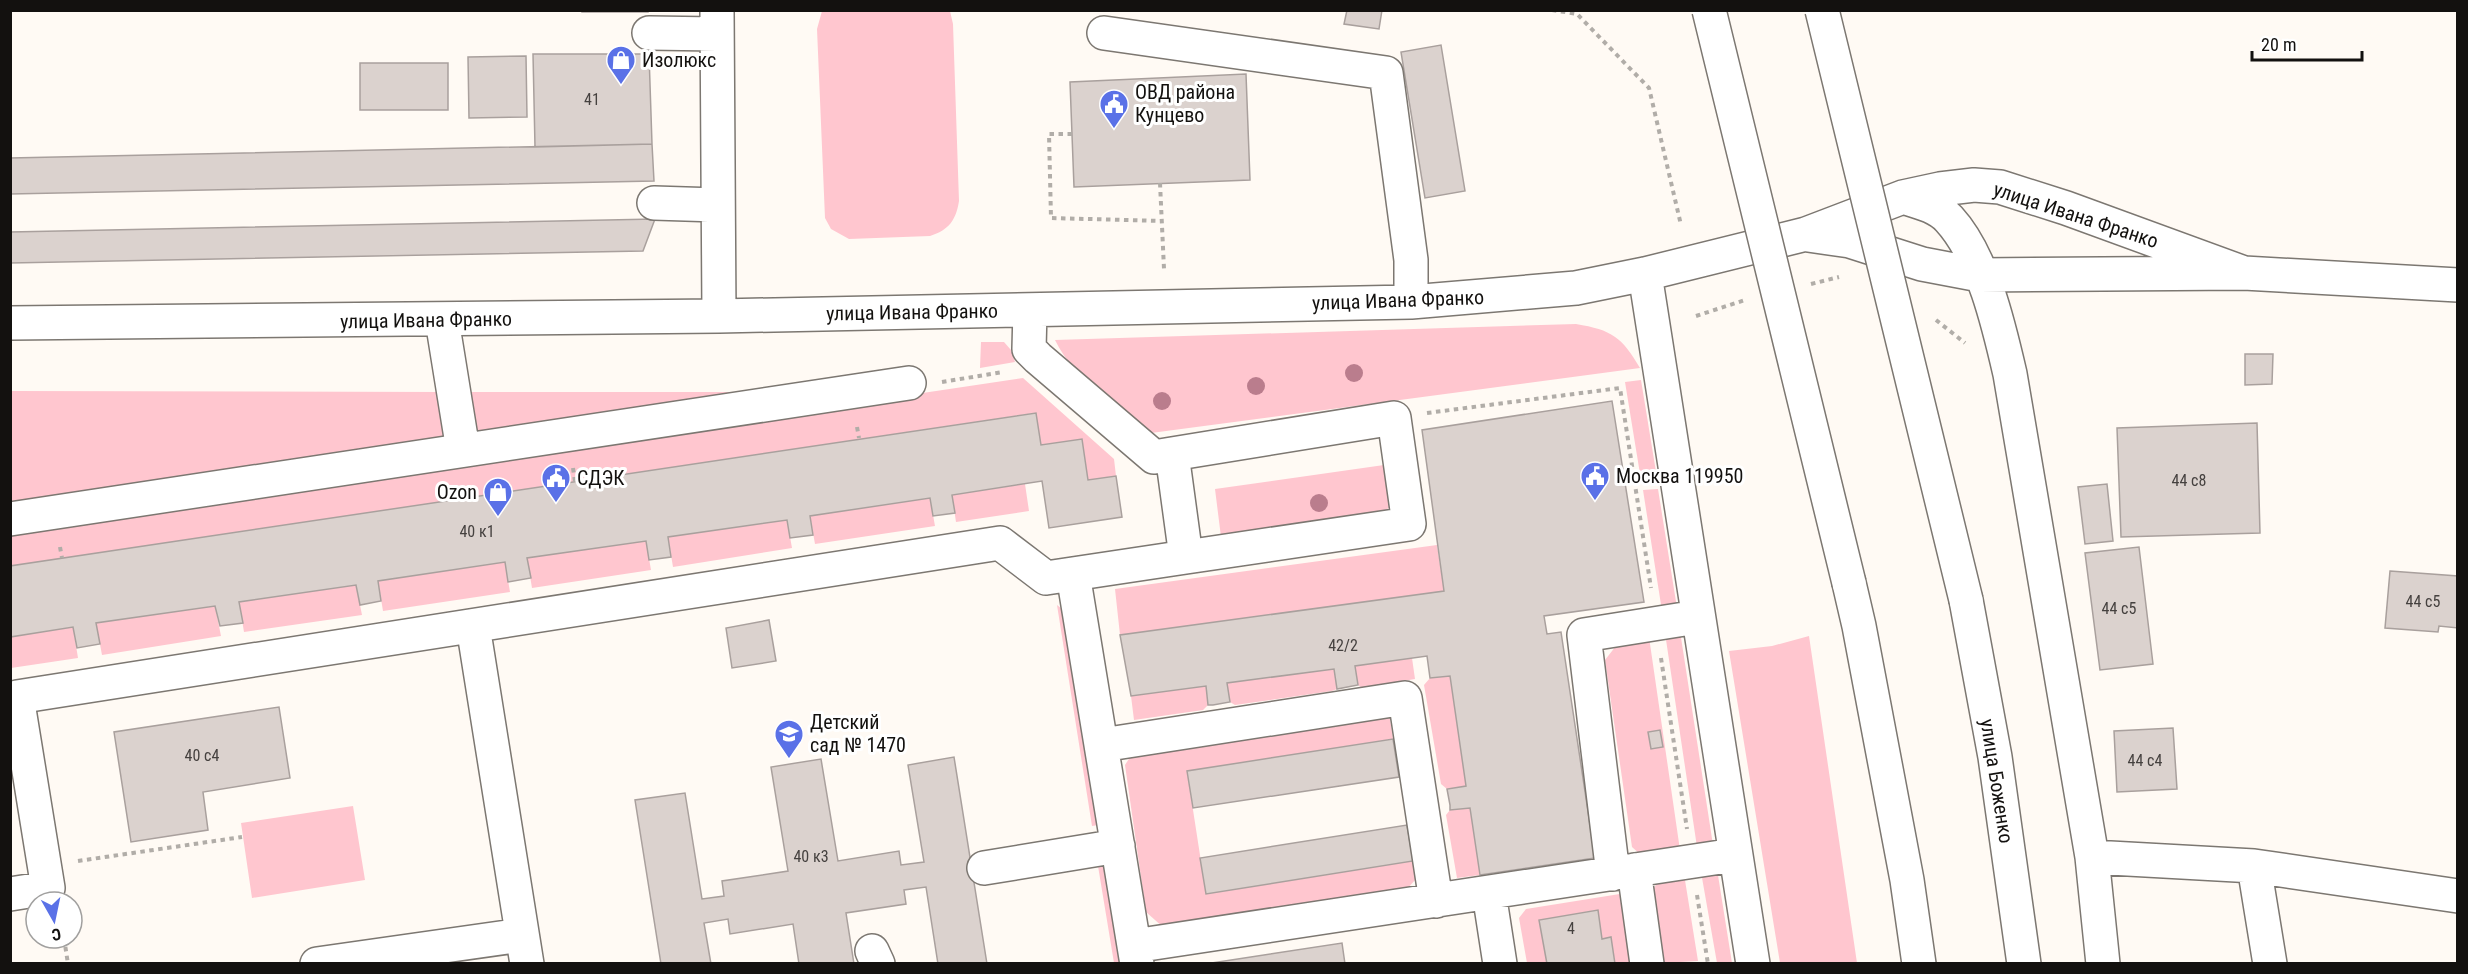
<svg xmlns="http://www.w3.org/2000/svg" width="2468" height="974" viewBox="0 0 2468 974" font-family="'Roboto Condensed',sans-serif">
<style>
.green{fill:#ffc6cf}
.building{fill:#dbd2ce;stroke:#a9a09d;stroke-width:1.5}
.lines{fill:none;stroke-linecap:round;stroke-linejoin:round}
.minor-casing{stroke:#7c7771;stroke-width:36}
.major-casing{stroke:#7c7771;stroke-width:36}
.path{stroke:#b1ada8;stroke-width:4;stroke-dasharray:4.5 4.5;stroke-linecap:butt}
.minor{stroke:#fff;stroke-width:33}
.major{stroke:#fff;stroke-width:33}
.major-bridge-casing{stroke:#7c7771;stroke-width:36;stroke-linecap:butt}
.major-bridge{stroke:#fff;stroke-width:33}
.tree{fill:#ba7d8d}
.labels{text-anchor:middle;stroke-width:6;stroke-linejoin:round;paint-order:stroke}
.number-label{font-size:16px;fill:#45413f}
.poi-label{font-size:20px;fill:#13110f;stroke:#fff;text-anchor:start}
.street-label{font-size:20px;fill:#13110f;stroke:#fff}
</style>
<rect width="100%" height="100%" fill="#fffaf4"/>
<path class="green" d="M822 11H950L953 24 959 201C956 220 949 230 930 236L849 239 831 229 825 218 817 29Z
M1576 324C1612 330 1622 337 1640 368L1151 433C1118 406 1074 380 1055 340Z
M981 342H1004L1011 350 1015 362 980 368Z
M1023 378 1114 459 1116 476 1088 480 1082 439 1041 445 1035 413 11 566V529Z
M1641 380 1657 478 1641 480 1625 382Z
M10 391 442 392 449 442 11 506Z
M465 392H794L471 438Z
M1384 465 1390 507 1378 516 1221 537 1215 489Z
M1025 484 1029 511 956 522 952 495Z
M1658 489 1677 608 1662 611 1643 490Z
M930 498 935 526 815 544 810 516Z
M787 520 792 548 673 567 668 537Z
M646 541 651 570 532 588 527 558Z
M1437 545 1444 591 1120 635 1115 589Z
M505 562 510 592 383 611 378 581Z
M356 585 362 615 244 632 239 602Z
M1057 605 1065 611 1099 825 1092 826Z
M215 606 221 636 102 655 96 623Z
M73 627 78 658 11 668V637Z
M1680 631 1713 845 1697 847 1665 633Z
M1809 636 1857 963H1780L1729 651 1772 646Z
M1649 637 1680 850 1641 855 1632 847 1605 660 1619 642Z
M1412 658 1415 679 1362 688 1358 685 1355 666Z
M1334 669 1337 689 1332 691 1235 705 1230 702 1227 683Z
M1450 676 1466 786 1447 789 1441 784 1424 685 1430 678Z
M1206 686 1208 705 1203 710 1134 720 1131 696Z
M1383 712 1390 719 1393 739 1187 771 1206 894 1413 861 1416 879 1405 891 1164 928 1146 912 1125 765 1134 751Z
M353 806 365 880 252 898 241 823Z
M1470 808 1480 875 1457 878 1446 815 1450 810Z
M1106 864 1121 963H1114L1098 866Z
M1717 869 1732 963H1717L1701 872Z
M1684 874 1698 961 1663 963 1652 891 1661 877Z
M1626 893 1635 962 1615 963 1611 938 1602 939 1597 910 1540 920 1547 963H1527L1519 918 1526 909Z"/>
<path class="building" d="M582 10H648V12H582Z
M1347 10H1382L1379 29 1344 24Z
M1441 45 1465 191 1425 198 1401 52Z
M533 54H649L652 144 535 147Z
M526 56 527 117 469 118 468 57Z
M360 63H448V110H360Z
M1246 74 1250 180 1074 187 1070 82Z
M652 144 654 181 10 194V158Z
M655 219 643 251 10 263V232Z
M2245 354H2273L2272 384 2245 385Z
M1612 401 1644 602 1544 616 1547 634 1561 632 1595 858 1480 875 1470 808 1450 810V805L1447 789 1466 786 1450 676 1430 678 1427 656 1355 666 1358 685 1337 689 1334 669 1227 683 1230 702 1213 705H1208L1206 686 1131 696 1120 635 1444 591 1422 430Z
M1036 413 1041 445 1082 439 1088 480 1116 476 1122 517 1049 528 1042 481 952 495 955 513 933 516 930 498 810 516 813 535 790 538 787 520 668 537 671 557 649 560 646 541 527 558 531 578 508 582 505 562 378 581 381 601 360 605 356 585 239 602 243 623 220 626 215 606 96 623 100 644 77 648 73 627 10 637V566Z
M2257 423 2260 533 2121 537 2117 428Z
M2107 484 2113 541 2085 544 2078 487Z
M2139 547 2153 664 2100 670 2085 553Z
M2390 571 2458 576V628L2439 626 2438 632 2385 628Z
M769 620 776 661 732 668 726 628Z
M279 707 290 778 203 792 208 830 131 842 114 732Z
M2173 728 2177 789 2117 792 2114 731Z
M1660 730 1663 747 1651 749 1648 732Z
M1393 739 1399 777 1193 808 1187 771Z
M954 757 987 964H938L926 887 904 890 906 904 846 913 854 964H799L793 924 730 934 728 919 704 923 711 964H661L635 800 685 793 702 899 724 896 722 881 788 871 771 767 821 759 838 861 899 851 901 865 924 862 908 765Z
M1407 825 1413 861 1206 894 1200 858Z
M1598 910 1602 939 1611 937 1615 964H1547L1539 920Z
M1342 943 1345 964H1205Z"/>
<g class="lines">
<g class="minor-casing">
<path id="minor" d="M717 10 719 316
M649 33 717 34
M1104 33 1386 73 1411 260V302
M1903 197C1919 202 1937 206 1949 219 1983 256 1999 326 2010 374L2092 857 2103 964
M654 203 717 205
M1808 235 1850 241 1922 264 1980 275 2244 273 2458 285
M1645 274 1753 964
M442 320 463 450
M10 323 719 316 1411 302 1576 288 1645 274 1806 234 1903 197 1940 189 1974 185 2000 187 2066 208 2244 273
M1172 454 1394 418 1409 524 1186 557
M10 519 909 383
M1073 574 1137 964
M473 626 527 964
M1102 745 1405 698 1436 901
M2092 857 2254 866 2458 896
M2254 866 2270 964
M984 868 1118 846
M1634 870 1647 964
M1613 874 1584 635 1697 617
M1489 893 1500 964
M10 894 48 888 17 697 1000 543 1046 578 1186 557 1172 454 1154 457 1038 358 1029 349 1030 310
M1134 946 1734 855
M872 951 878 964
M317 964 522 935"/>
</g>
<g class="major-casing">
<path id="major" d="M1849 583 1859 626 1907 880 1919 964
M1966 600 1995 757 2024 964"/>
</g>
<path class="path" d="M1552 10 1577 14 1649 88 1681 225
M1072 134H1049L1051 218 1162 221
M1160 183 1164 269
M1811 284 1839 277
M1696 316 1745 300
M1936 320 1965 343
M942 382 1003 372
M1427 413 1620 388 1651 588
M857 427 859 438
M573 468 575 482
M60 547 62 558
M1661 658 1687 829
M78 861 242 837
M1697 895 1708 964
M64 938 68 964"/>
<use href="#minor" class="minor"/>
<use href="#major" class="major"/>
<g class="major-bridge-casing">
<path id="major-bridge" d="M1709 10 1849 583
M1822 10 1966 600"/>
</g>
<use href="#major-bridge" class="major-bridge"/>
</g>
<g class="tree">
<circle cx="1354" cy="373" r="9"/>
<circle cx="1256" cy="386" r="9"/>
<circle cx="1162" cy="401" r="9"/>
<circle cx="1319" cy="503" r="9"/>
</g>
<defs>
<g id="shop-pin" transform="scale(1.5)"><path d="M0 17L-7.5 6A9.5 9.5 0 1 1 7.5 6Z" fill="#5a71e7" stroke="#fff"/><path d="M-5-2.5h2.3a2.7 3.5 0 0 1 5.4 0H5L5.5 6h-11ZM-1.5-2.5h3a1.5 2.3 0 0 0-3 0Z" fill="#fff"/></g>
<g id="civic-pin" transform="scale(1.5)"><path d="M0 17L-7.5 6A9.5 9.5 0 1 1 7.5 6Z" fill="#5a71e7" stroke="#fff"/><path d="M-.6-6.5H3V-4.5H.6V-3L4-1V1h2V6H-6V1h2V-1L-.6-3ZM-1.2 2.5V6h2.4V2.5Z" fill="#fff"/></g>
<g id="school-pin" transform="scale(1.5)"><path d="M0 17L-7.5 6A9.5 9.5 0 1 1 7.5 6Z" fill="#5a71e7" stroke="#fff"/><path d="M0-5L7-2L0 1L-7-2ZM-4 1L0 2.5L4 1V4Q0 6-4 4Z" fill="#fff"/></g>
</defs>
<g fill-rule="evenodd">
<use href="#shop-pin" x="621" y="60"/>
<use href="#civic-pin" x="1114" y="104"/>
<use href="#civic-pin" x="1595" y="476"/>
<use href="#civic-pin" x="556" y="478"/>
<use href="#shop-pin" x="498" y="492"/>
<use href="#school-pin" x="789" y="734"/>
</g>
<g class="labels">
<g class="number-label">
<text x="592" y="105">41</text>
<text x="2189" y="486">44 с8</text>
<text x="477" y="537">40 к1</text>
<text x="2423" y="607">44 с5</text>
<text x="2119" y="614">44 с5</text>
<text x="1343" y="651">42/2</text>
<text x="202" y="761">40 с4</text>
<text x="2145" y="766">44 с4</text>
<text x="811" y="862">40 к3</text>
<text x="1571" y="934">4</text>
</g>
<g class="poi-label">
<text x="642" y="67">Изолюкс</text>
<text x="1135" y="99">ОВД района<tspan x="1135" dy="23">Кунцево</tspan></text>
<text x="1616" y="483">Москва 119950</text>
<text x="577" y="485">СДЭК</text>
<text x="477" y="499" text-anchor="end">Ozon</text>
<text x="810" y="729">Детский<tspan x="810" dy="23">сад № 1470</tspan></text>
</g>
<g class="street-label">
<text transform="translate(2076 215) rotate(18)" y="7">улица Ивана Франко</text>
<text transform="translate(1398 300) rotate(-2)" y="7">улица Ивана Франко</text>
<text transform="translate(912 312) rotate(-1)" y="7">улица Ивана Франко</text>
<text transform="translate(426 320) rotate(-1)" y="7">улица Ивана Франко</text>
<text transform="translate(1997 781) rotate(81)" y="7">улица Боженко</text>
</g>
</g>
<rect width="2468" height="974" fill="none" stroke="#13110f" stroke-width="24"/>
<g transform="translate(54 920) rotate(171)"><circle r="28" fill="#ffffff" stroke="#a1a09f" stroke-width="1.5"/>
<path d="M0-4.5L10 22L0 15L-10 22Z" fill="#5a71e7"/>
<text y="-9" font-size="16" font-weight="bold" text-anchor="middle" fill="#13110f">С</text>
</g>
<path d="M2252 51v9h110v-9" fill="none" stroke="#13110f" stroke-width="3"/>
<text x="2261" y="51" font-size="18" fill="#13110f" stroke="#ffffff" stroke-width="4.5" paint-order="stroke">20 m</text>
</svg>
